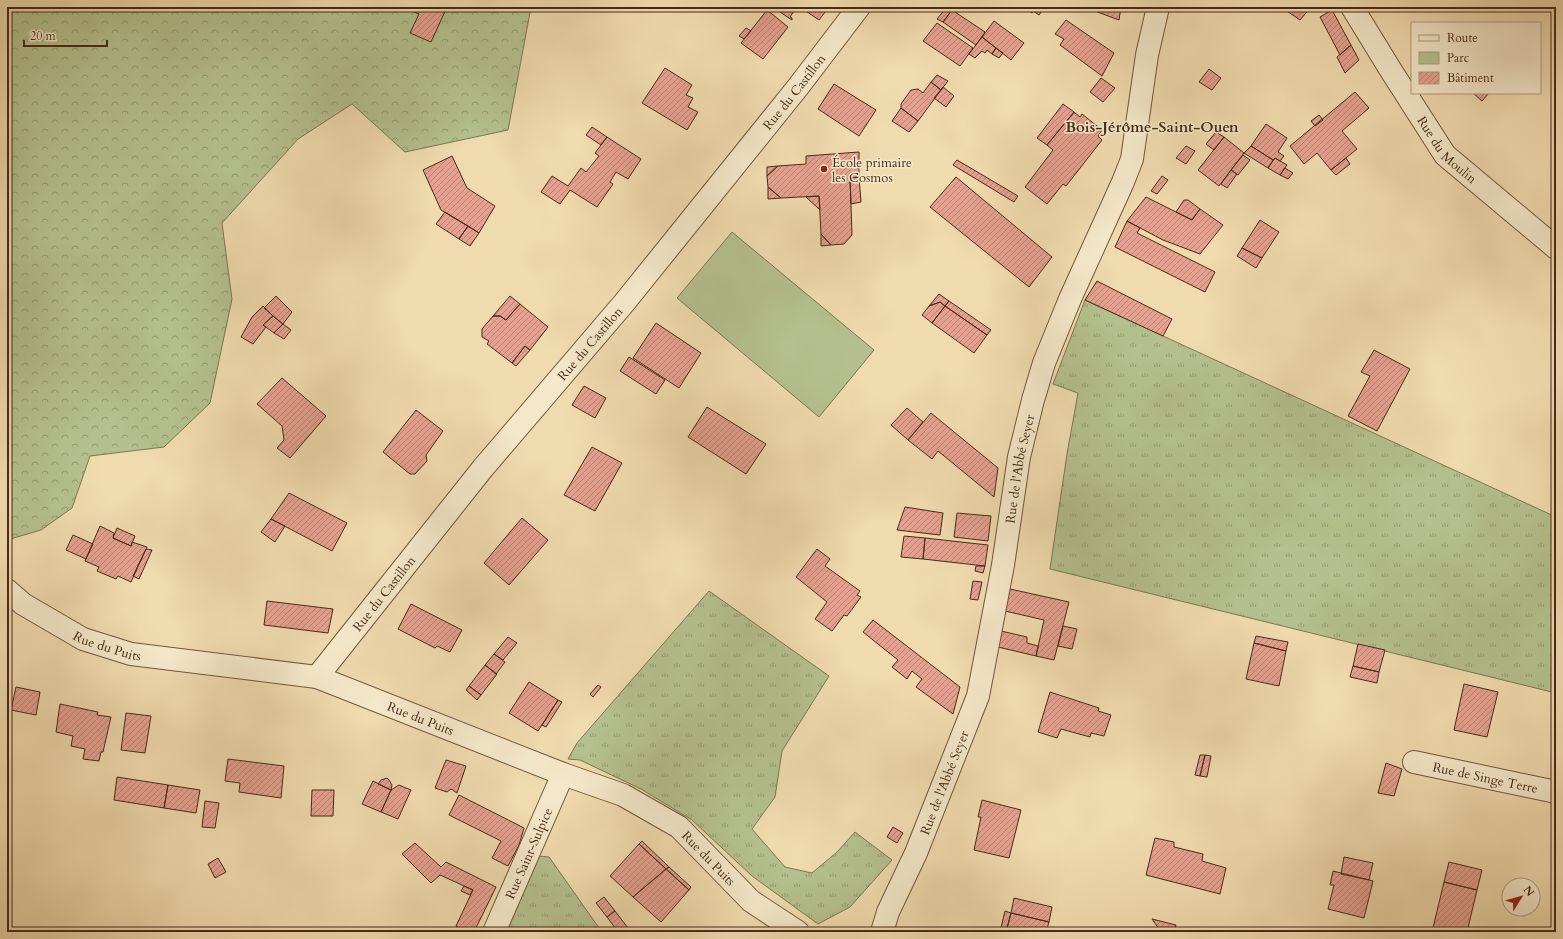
<svg xmlns="http://www.w3.org/2000/svg" width="1563" height="939" viewBox="0 0 1563 939" font-family="Cardo,serif">
<style>
.grass{fill:url(#grass-tufts);stroke:#7e7652}
.forest{fill:url(#forest-crowns);stroke:#7e7652}
.park{fill:#b4c18e;stroke:#7e7652}
.building{fill:url(#building-hatch);stroke:#472a15}
.lines{fill:none;stroke-linecap:round;stroke-linejoin:round}
.minor-casing{stroke:#71563b;stroke-width:24}
.minor{stroke:#f5e8ca;stroke-width:22}
.poi-dot{fill:#8f2418;stroke:#f5e8ca;stroke-width:1.5}
.labels{text-anchor:middle;stroke-width:3;stroke-linejoin:round;paint-order:stroke}
.street-label{font-size:13px;fill:#472a15;stroke:#f5e8ca}
.poi-label{font-size:13px;fill:#472a15;stroke:#f5e8ca;text-anchor:start}
.quarter-label{font-size:15px;font-weight:bold;fill:#472a15;stroke:#f5e8ca}
</style>
<defs>
<pattern id="grass-tufts" width="24" height="20" patternUnits="userSpaceOnUse"><rect width="24" height="20" fill="#b4c18e"/><path d="M3 7l-1-3M5 7V3M7 7l1-3M15 17l-1-3M17 17v-4M19 17l1-3" fill="none" stroke="#949d73"/></pattern>
<pattern id="forest-crowns" width="20" height="18" patternUnits="userSpaceOnUse"><rect width="20" height="18" fill="#b4c18e"/><path d="M2 6a3 3 0 1 1 6 0M12 15a3 3 0 1 1 6 0" fill="none" stroke="#949d73"/></pattern>
<pattern id="building-hatch" width="6" height="6" patternUnits="userSpaceOnUse"><rect width="6" height="6" fill="#e6a190"/><path d="M-1 1l2-2M0 6l6-6M5 7l2-2" fill="none" stroke="#bc8374"/></pattern>
</defs>
<rect width="100%" height="100%" fill="#f0dbae"/>
<filter id="stains"><feTurbulence type="fractalNoise" baseFrequency=".005" numOctaves="4"/><feColorMatrix values="0 0 0 0 .2 0 0 0 0 .09 0 0 0 0 .02 0 0 0 .5 -.17"/></filter>
<radialGradient id="worn" r=".72"><stop offset=".6" stop-color="#630" stop-opacity="0"/><stop offset="1" stop-color="#630" stop-opacity=".3"/></radialGradient>
<path class="grass" d="M1085 300 1556 517V693L1050 569 1067 454 1078 393 1053 384Z
M709 591 829 676 782 751 775 797 752 829 785 867 812 873 837 852 855 832 892 860 850 907 818 924 752 876 692 820 641 789 580 760 568 759 577 743Z
M528 855 549 857 602 932H494Z"/>
<path class="forest" d="M7 7H531L508 130 405 152 352 104 298 139 222 223 232 299 210 403 164 447 90 456 72 508 41 530 7 540Z"/>
<path class="park" d="M732 232 874 350 819 417 677 298Z"/>
<path class="building" d="M416 7H447L431 42 410 33 419 14 414 12Z
M775 7H795L796 8 790 17 792 18V20L774 8Z
M800 7H829L819 20Z
M947 7 952 10 943 22 937 19Z
M1025 7H1045L1039 15 1033 11 1032 13Z
M1084 7H1121L1119 20Z
M1281 7H1311L1300 20Z
M767 10 788 27 763 59 741 43Z
M952 10 985 32 976 45 943 22Z
M1332 10 1351 45 1340 55 1320 17Z
M1066 20 1114 53 1102 76 1060 45 1064 39 1055 34Z
M994 21 1024 43 1011 60 982 37Z
M937 23 973 48 960 66 923 41Z
M746 28 751 31 744 39 739 36Z
M982 37 996 48 992 54 987 50 985 53 982 51 975 58 969 54Z
M1351 45 1359 60 1345 73 1337 57Z
M996 48 1003 53 999 58 992 54Z
M665 68 692 85 686 95 693 98 688 107 698 112 687 130 642 103Z
M1209 69 1221 78 1212 90 1199 82Z
M937 75 948 81 941 90 931 82Z
M1101 78 1115 88 1103 102 1090 92Z
M931 82 941 90 918 121 901 108V104L911 90 918 89 923 93Z
M834 84 876 110 859 136 818 109Z
M943 87 954 96 946 107 934 98Z
M1355 92 1369 108 1342 131 1357 149 1331 170 1317 153 1304 164 1290 146Z
M1473 93H1489L1482 101Z
M1063 104 1074 112 1047 145 1037 138Z
M901 108 918 121 909 132 892 121Z
M1074 112 1080 117 1082 114 1102 130 1098 136 1102 140 1066 186 1063 184 1047 204 1025 187 1053 150 1047 145Z
M1319 115 1323 120 1315 126 1311 121Z
M1266 124 1287 138 1278 152 1284 156 1280 161 1275 158 1273 160 1251 146Z
M592 127 607 137 601 145 586 135Z
M1216 132 1224 137 1214 150 1206 144Z
M607 137 641 159 628 179 616 172 610 182 613 184 597 207 570 190 560 204 541 192 552 176 568 186 581 168 586 172 599 156 595 153Z
M1224 137 1244 153 1219 186 1198 170Z
M1186 146 1195 151 1186 164 1176 158Z
M1251 146 1273 160 1268 168 1244 153Z
M859 152V177L850 178 852 235 844 244 831 245 821 234 819 196 781 198 768 187 767 176 778 166 806 164V156Z
M1243 155 1250 160 1238 175 1231 170Z
M452 156 467 188 495 206 479 233 441 210 423 170Z
M1275 158 1287 165 1280 175 1268 168Z
M1346 158 1350 164 1336 175 1331 170Z
M957 160 1018 196 1014 202 953 165Z
M778 166 767 176V167Z
M1285 168 1293 173 1288 179 1280 175Z
M1231 170 1237 174 1227 188 1221 184Z
M1162 176 1168 180 1157 194 1151 191Z
M859 177 861 202 851 204 850 178Z
M956 177 1052 257 1029 287 930 207Z
M768 187 781 198 768 199Z
M819 196 820 210 806 197Z
M1146 197 1192 220 1200 209 1223 225 1200 254 1163 240 1127 221Z
M1184 200H1188L1200 209 1192 220 1176 212Z
M445 212 468 226 459 239 436 224Z
M1260 220 1279 232 1262 258 1242 248Z
M1127 221 1140 228 1137 233 1215 272 1205 292 1115 247Z
M468 226 479 233 470 246 459 239Z
M821 234 831 245 821 246Z
M1242 248 1262 258 1256 268 1237 256Z
M1097 281 1172 319 1163 336 1085 300Z
M939 294 949 301 945 306 940 302 929 306Z
M276 296 292 312 283 324 273 316 264 308Z
M510 296 520 304 506 320 500 316H493Z
M949 301 991 330 987 335 945 306Z
M940 302 945 306 932 323 922 315 929 306Z
M520 304 548 327 530 350 525 346 512 363 487 344 489 341 482 337V329L493 316H500L506 320Z
M263 306 273 316 263 325 266 327 253 344 241 337 252 317Z
M945 306 987 335 974 353 932 323Z
M273 316 283 324 274 333 263 325Z
M656 323 701 353 679 388 633 358Z
M283 324 291 330 284 339 274 333Z
M525 346 530 350 516 366 512 363Z
M1374 350 1410 369 1377 431 1348 416 1370 376 1361 372Z
M629 357 665 380 656 394 620 371Z
M282 378 326 416 290 458 277 448 284 440 282 426 257 404Z
M584 386 606 398 595 418 572 405Z
M707 407 766 444 746 474 688 437Z
M907 408 923 422 908 440 891 425Z
M416 410 443 431 426 455 427 461 415 474H410L383 452Z
M931 413 998 468 994 497 938 451 932 459 908 440Z
M592 447 622 463 595 511 564 495Z
M289 493 347 523 332 551 271 519Z
M905 507 943 513 940 535 897 530Z
M957 513 991 516 988 541 954 537Z
M522 518 548 540 509 585 484 563Z
M271 519 285 526 275 542 261 532Z
M100 526 114 533 113 538 131 546 132 542 147 547 131 582 118 576 116 579 97 571 99 567 85 561Z
M117 528 135 536 131 546 113 538Z
M73 535 93 544 86 559 66 550Z
M904 536 925 538 923 559 901 557Z
M925 538 988 545 985 566 923 559Z
M146 549 152 550 139 579 133 576Z
M817 549 830 559 825 566 860 591 857 595 861 597 847 616 844 615 832 631 815 619 827 602 796 577Z
M976 566H985L983 573 975 571Z
M973 581 982 582 978 600 970 599Z
M1010 589 1069 602 1054 660 1036 656 1044 620 1005 611Z
M267 601 333 609 328 633 264 625Z
M411 604 462 630 450 652 437 646 435 648 398 629Z
M873 620 960 687 953 714 916 687 922 679 912 671 907 679 892 667 898 660 863 632Z
M1063 626 1077 629 1072 649 1058 646Z
M1001 631 1027 637V643L1038 646 1036 656 998 647Z
M1256 636 1288 642 1286 651 1254 643Z
M508 637 517 643 503 660 494 654Z
M1254 643 1286 651 1279 686 1246 679Z
M1358 644 1385 650 1379 672 1353 666Z
M494 654 505 662 496 674 485 665Z
M485 665 497 674 481 695 469 686Z
M1353 666 1379 672 1377 683 1350 677Z
M529 682 558 700 538 731 509 713Z
M1464 684 1498 692 1487 737 1454 730Z
M598 685 601 687 593 697 590 694Z
M469 686 481 695 477 700 466 690Z
M16 687 40 692 36 715 11 710Z
M1050 692 1099 708 1098 711 1111 715 1104 736 1091 733 1090 737 1061 729 1057 738 1038 732Z
M558 700 562 702 546 727 542 725Z
M60 704 98 712 97 715 111 717 103 752H101L99 761 83 759 85 749 71 746 73 736 56 732Z
M126 713 151 716 145 753 121 750Z
M1200 755H1205L1200 776 1195 775Z
M1205 755 1211 756 1207 777 1200 776Z
M228 759 284 766 281 798 239 792 240 783 225 781Z
M446 760 466 766 457 793 451 789 447 792 435 788Z
M1386 763 1402 769 1394 796 1378 793Z
M117 777 168 785 164 808 114 800Z
M387 778 389 780 392 785 391 790 378 784 381 780Z
M373 781 391 790 381 812 362 804Z
M168 785 200 790 196 813 164 808Z
M399 785 411 790 398 819 381 812 391 790Z
M312 790H334L333 816H311Z
M459 795 524 828 519 845 508 866 492 858 501 841 449 815Z
M982 800 1021 810 1009 858 974 850 981 817H978Z
M205 801 219 803 215 828 202 827Z
M893 827 903 833 897 843 887 837Z
M1155 838 1174 842V847L1203 854 1202 861 1226 868 1220 894 1146 875Z
M642 841 669 867 666 869 639 844Z
M415 843 441 867 446 862 496 887 474 932H467L456 926 473 890 440 875 431 883 402 854Z
M639 844 666 869 633 897 610 876Z
M1344 857 1373 863 1369 880 1341 874Z
M218 858 226 872 215 878 208 864Z
M1449 862 1482 870 1477 890 1444 882Z
M669 867 691 887 689 890 666 869Z
M666 869 689 890 661 922 633 897Z
M1333 871 1373 881 1364 918 1328 909 1334 885H1330Z
M1444 882 1477 890 1467 932H1432Z
M464 886 473 890 470 895 461 891Z
M604 897 615 911 607 917 596 903Z
M1014 898 1052 907 1049 922 1011 913Z
M615 911 631 932H618L607 917Z
M1005 911 1011 913 1006 932H1000Z
M1011 913 1049 922 1046 932H1006Z
M1152 919 1176 925 1174 932H1161Z"/>
<g class="lines">
<g class="minor-casing">
<g id="minor">
<path id="s1" d="M1352 7 1390 69 1445 155 1556 248"/>
<path id="s2" d="M7 590 23 604 83 639 131 654 317 677 563 774 623 795 679 827 751 901 798 932"/>
<path id="s3" d="M317 677 483 468 624 303 798 87 859 7"/>
<path id="s4" d="M1414 762 1556 792"/>
<path id="s5" d="M494 932 563 774"/>
<path id="s6" d="M882 932 888 912 916 853 978 696 1003 565 1019 457 1033 400 1044 363 1070 299 1123 182 1132 159 1147 55 1158 7"/>
</g>
</g>
<use href="#minor" class="minor"/>
</g>
<circle class="poi-dot" cx="824" cy="169" r="4"/>
<g class="labels">
<g class="street-label">
<text dy="5" stroke="none"><textPath href="#s3" startOffset="755">Rue du Castillon</textPath></text>
<text dy="5" stroke="none"><textPath href="#s1" startOffset="172">Rue du Moulin</textPath></text>
<text dy="5" stroke="none"><textPath href="#s3" startOffset="431">Rue du Castillon</textPath></text>
<text dy="5" stroke="none"><textPath href="#s6" startOffset="486">Rue de l'Abbé Seyer</textPath></text>
<text dy="5" stroke="none"><textPath href="#s3" startOffset="107">Rue du Castillon</textPath></text>
<text dy="5" stroke="none"><textPath href="#s2" startOffset="116">Rue du Puits</textPath></text>
<text dy="5" stroke="none"><textPath href="#s2" startOffset="440">Rue du Puits</textPath></text>
<text dy="5" stroke="none"><textPath href="#s4" startOffset="73">Rue de Singe Terre</textPath></text>
<text dy="5" stroke="none"><textPath href="#s6" startOffset="162">Rue de l'Abbé Seyer</textPath></text>
<text dy="5" stroke="none"><textPath href="#s5" startOffset="86">Rue Saint-Sulpice</textPath></text>
<text dy="5" stroke="none"><textPath href="#s2" startOffset="764">Rue du Puits</textPath></text>
</g>
<g class="poi-label">
<text x="832" y="167">École primaire<tspan x="832" dy="15">les Cosmos</tspan></text>
</g>
<g class="quarter-label">
<text x="1152" y="132">Bois-Jérôme-Saint-Ouen</text>
</g>
</g>
<rect width="1563" height="939" fill="none" stroke="#f0dbae" stroke-width="24"/>
<rect x="8" y="8" width="1547" height="923" fill="none" stroke="#472a15" stroke-width="2"/>
<rect x="12" y="12" width="1539" height="915" fill="none" stroke="#472a15"/>
<rect x="1411" y="22" width="130" height="72" fill="#f5e8ca" stroke="#af9c82"/>
<rect x="1419" y="35" width="20" height="6" fill="#f5e8ca" stroke="#af9c82"/>
<text x="1447" y="42" font-size="12" fill="#472a15">Route</text>
<rect x="1419" y="52" width="20" height="12" fill="#b4c18e" stroke="#af9c82"/>
<text x="1447" y="62" font-size="12" fill="#472a15">Parc</text>
<rect x="1419" y="72" width="20" height="12" fill="url(#building-hatch)" stroke="#af9c82"/>
<text x="1447" y="82" font-size="12" fill="#472a15">Bâtiment</text>
<g transform="translate(1521 897) rotate(53)"><circle r="19" fill="#f5e8ca" stroke="#af9c82"/>
<path d="M0-3L7 15L0 10L-7 15Z" fill="#8f2418"/>
<text y="-6" font-size="11" font-weight="bold" text-anchor="middle" fill="#472a15">N</text>
</g>
<path d="M24 40v6h83v-6" fill="none" stroke="#472a15" stroke-width="2"/>
<text x="30" y="40" font-size="12" fill="#472a15" stroke="#f5e8ca" stroke-width="3" paint-order="stroke">20 m</text>
<rect width="100%" height="100%" filter="url(#stains)"/>
<rect width="100%" height="100%" fill="url(#worn)"/>
</svg>
